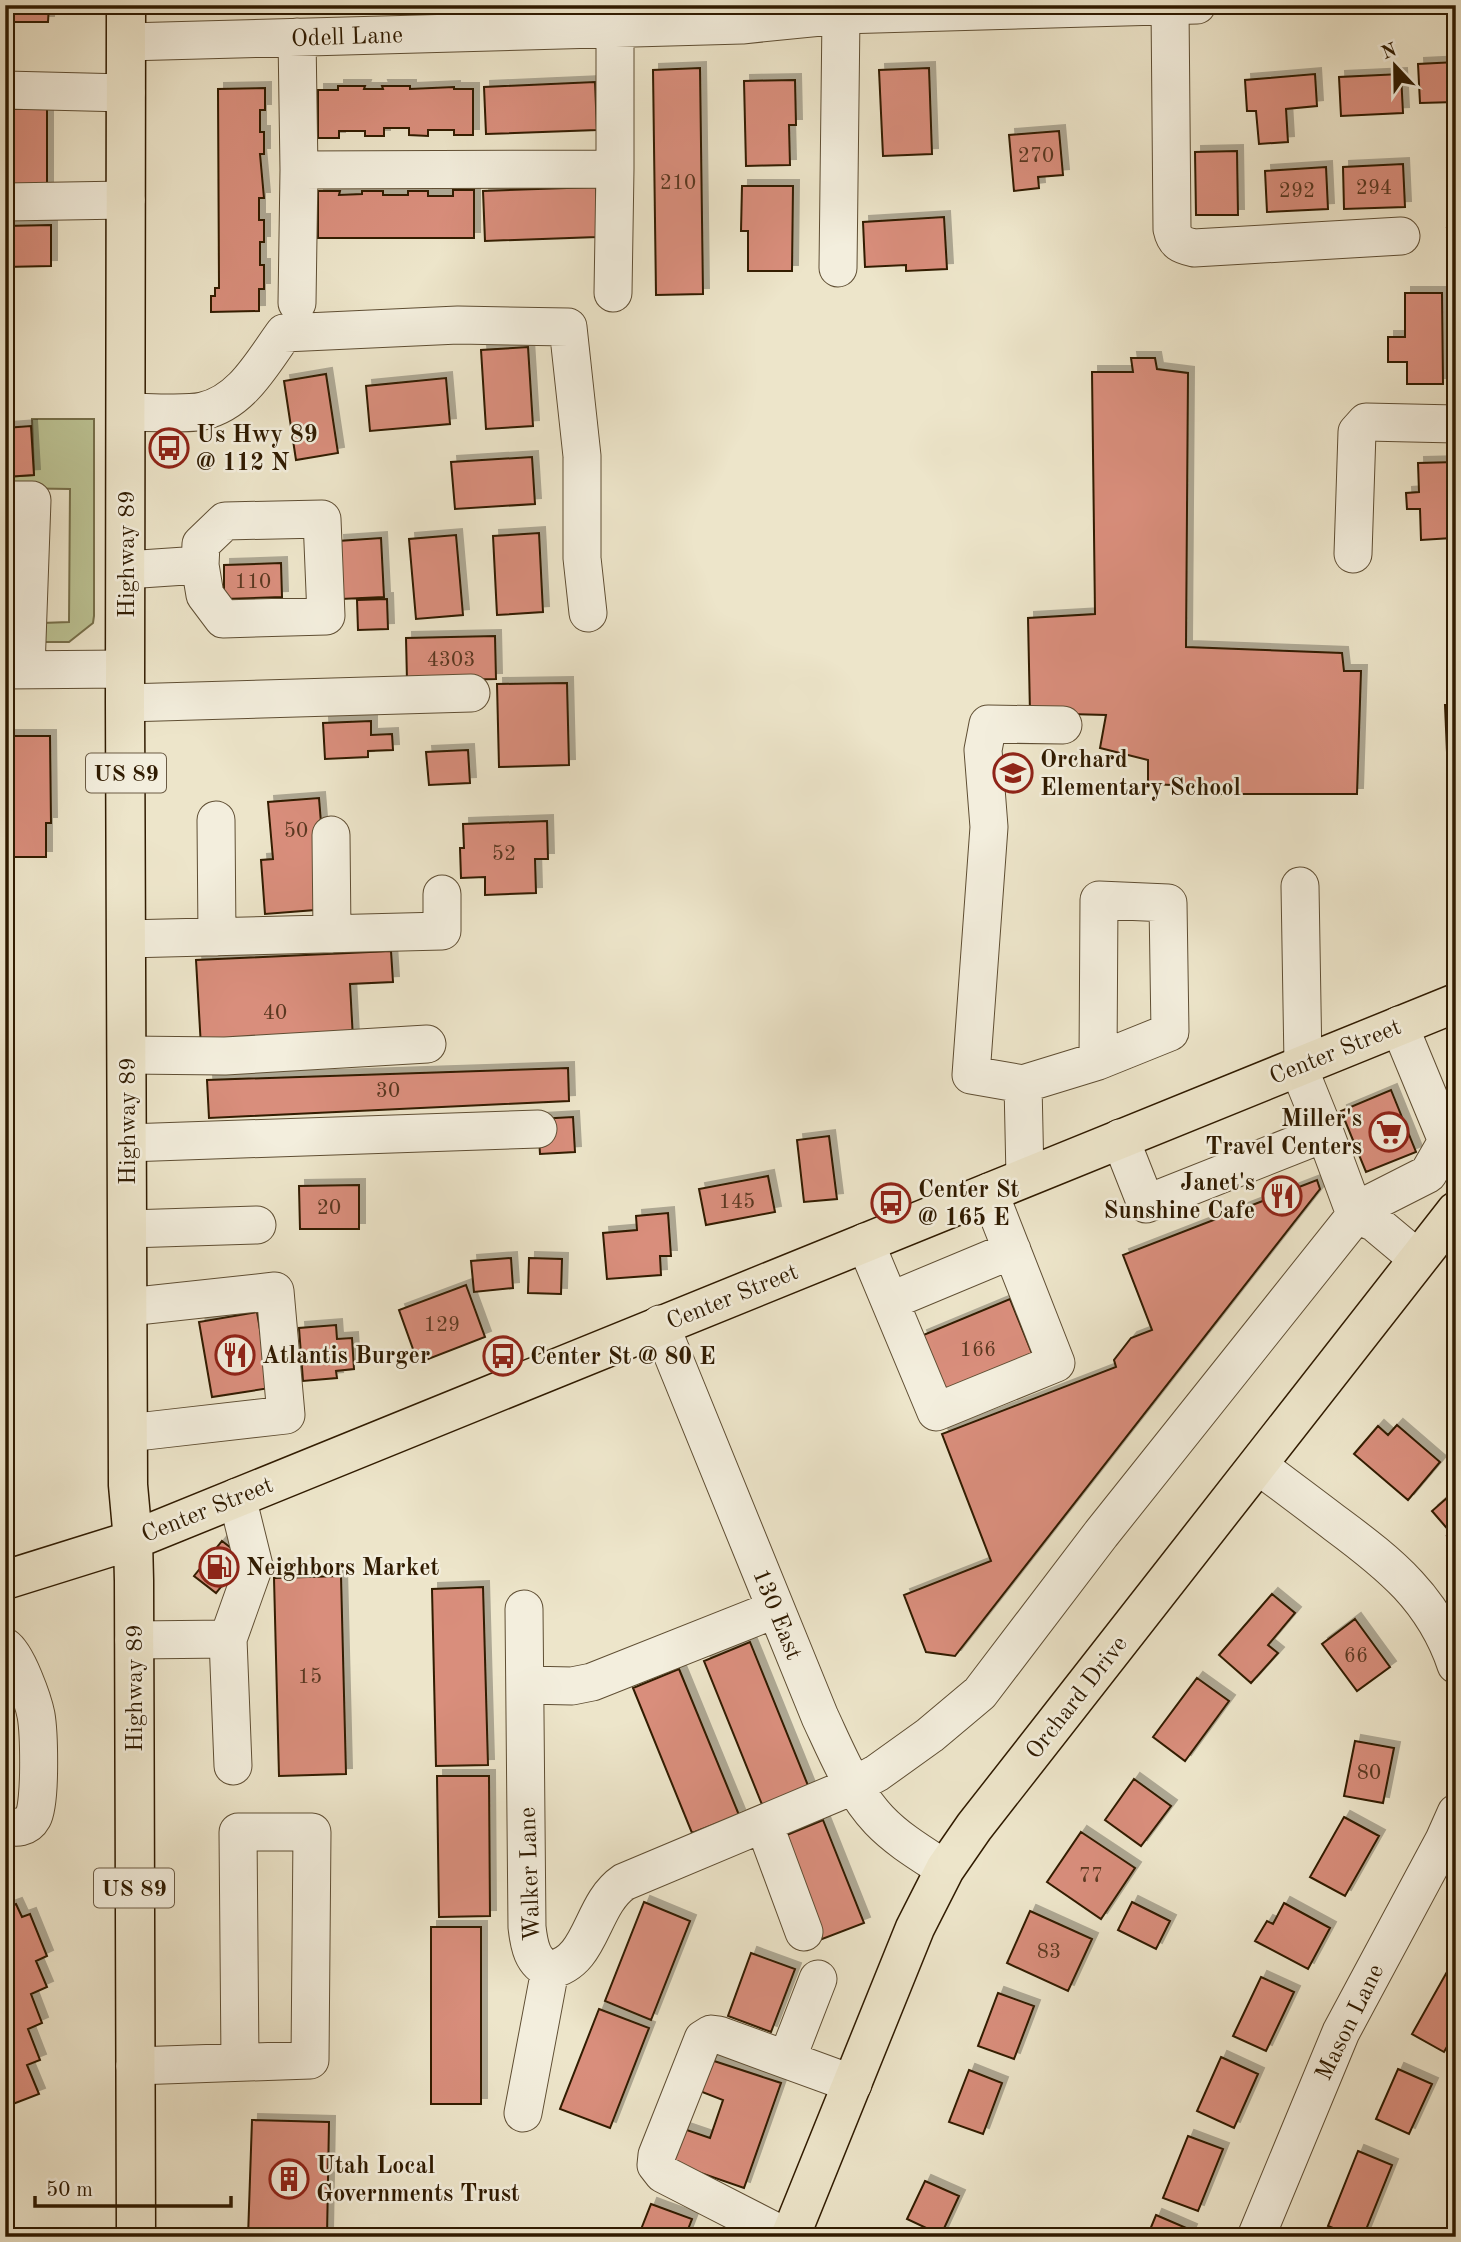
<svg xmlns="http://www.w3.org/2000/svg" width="1461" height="2242" viewBox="0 0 1461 2242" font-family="'Old Standard TT',serif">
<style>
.green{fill:#bcc394;stroke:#766f4a;stroke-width:2}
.building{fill:#d98e7b;stroke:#301b01;stroke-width:2;filter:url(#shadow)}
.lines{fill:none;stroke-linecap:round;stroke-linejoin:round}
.minor-tunnel{stroke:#c7bda2;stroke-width:37;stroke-dasharray:37 18;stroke-linecap:butt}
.minor-casing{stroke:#5f4e33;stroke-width:39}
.major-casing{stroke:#301b01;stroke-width:41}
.minor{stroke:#f3eedd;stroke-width:37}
.major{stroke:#ede5ca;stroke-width:38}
.labels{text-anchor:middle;stroke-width:5;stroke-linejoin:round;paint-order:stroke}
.number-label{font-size:21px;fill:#5a3820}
.shield{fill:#f3eedd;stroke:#6a5a43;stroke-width:2}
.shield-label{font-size:23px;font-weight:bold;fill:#301b01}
.street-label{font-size:24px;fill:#301b01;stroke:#f3eedd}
.poi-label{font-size:24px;font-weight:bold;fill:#301b01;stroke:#f3eedd;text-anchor:start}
</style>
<defs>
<filter id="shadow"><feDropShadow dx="6" dy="-6" stdDeviation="0" flood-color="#0004"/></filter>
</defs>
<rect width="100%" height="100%" fill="#ede5ca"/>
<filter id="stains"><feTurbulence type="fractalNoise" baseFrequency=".00286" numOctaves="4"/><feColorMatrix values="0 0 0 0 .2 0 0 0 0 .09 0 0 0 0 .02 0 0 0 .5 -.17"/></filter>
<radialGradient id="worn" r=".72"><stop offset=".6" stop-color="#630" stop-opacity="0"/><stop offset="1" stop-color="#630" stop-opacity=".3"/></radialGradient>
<path class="green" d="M32 419H94V616L93 623 69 642H42V623L69 622 70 489 5 488V477L34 475Z"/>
<path class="building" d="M5 5H49L48 22H5Z
M1456 62V102L1420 103 1418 64Z
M700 68 703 294 656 295 653 70Z
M929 68 932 154 883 156 879 70Z
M1315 74 1317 106 1286 109 1288 142 1259 144 1256 111H1247L1245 80Z
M1401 74 1403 113 1341 116 1339 77Z
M795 80 796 125H789L790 165 746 166 744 81Z
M595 82 597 130 486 134 484 87Z
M338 86H365L364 89H383L382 86H410V89L454 87V89H473V135H454V130H428V136L409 135V128H384V136H365V131H339V138H318V90H338Z
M265 88V110H260V132H264V154H260L264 198H259V220H264V242H260V265H264V289H259V311L211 312V296H215V288H219L218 89Z
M8 109H47V188H8Z
M1059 131 1063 175 1038 177 1039 188 1014 191 1009 135Z
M1237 151 1238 215H1196L1195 152Z
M1403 164 1405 207 1344 209 1343 167Z
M1326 167 1328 209 1267 212 1265 171Z
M742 186H793L792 271H748V231H741Z
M596 187 597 237 485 241 483 191Z
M453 190H474V238H318V191H340L339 195 362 194V191H383V195H408V191H428V196H453Z
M1456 194V229L1447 227Z
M944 217 947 269 906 271V265L865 267 863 222Z
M51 225V266L5 267V226Z
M1405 293H1442L1443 384H1407V362H1388V337H1405Z
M528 347 533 426 486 429 481 350Z
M1131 358H1155L1157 369 1188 373 1186 647 1342 653 1344 671H1361L1357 794H1199L1197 786 1148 784V760L1100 748 1106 715 1030 713 1028 618 1095 614 1092 372H1133Z
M326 374 338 453 296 460 284 381Z
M446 378 450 424 370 431 366 386Z
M31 426 34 475 5 477V428Z
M532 457 535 504 455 509 451 462Z
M1456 462V530H1451L1452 538 1421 540 1420 509H1407L1406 493 1419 492 1418 463Z
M5 488H8L9 550H5Z
M539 533 543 612 497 615 493 536Z
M456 535 463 615 416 619 409 539Z
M381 538 384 597 341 599 338 541Z
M281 563 282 597 224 599V565Z
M1456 590V685L1449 686 1447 591Z
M387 599 388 629 358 630 357 600Z
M495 636 496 679 407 681 406 638Z
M567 683 569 765 499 767 497 684Z
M1445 705H1456V799H1449Z
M371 721V735L392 734 393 750 368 751V757L325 759 323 723Z
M5 736H50L51 823H46V857H5Z
M468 750 470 783 429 785 426 752Z
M319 798 328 909 265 914 261 860 273 859 268 802Z
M547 821 548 859H535L536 893 485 895V877L461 878 460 848H464L463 824Z
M391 951 393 982 350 984 353 1039 201 1047 196 960Z
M568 1068 569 1101 209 1118 207 1080Z
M1391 1090 1416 1152 1366 1172 1341 1111Z
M573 1117 575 1152 540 1154 538 1119Z
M829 1136 837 1199 804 1202 797 1140Z
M768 1176 775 1212 706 1225 699 1189Z
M1317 1180 1320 1189 955 1656 926 1652 904 1595 991 1561 942 1434 1116 1367 1114 1360 1131 1338 1152 1330 1123 1255Z
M359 1185V1229H300L299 1186Z
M668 1213 671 1256H660L661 1275 607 1279 603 1233 637 1230 636 1216Z
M511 1258 513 1288 474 1292 471 1261Z
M529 1258 562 1259 561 1294 528 1293Z
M466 1285 485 1337 418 1363 399 1310Z
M1010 1299 1035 1361 947 1398 921 1336Z
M257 1312 270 1388 212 1397 199 1322Z
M336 1325 337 1339 352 1338 354 1369 336 1371 337 1378 303 1381 299 1328Z
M1397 1425 1440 1462 1408 1500 1354 1454 1378 1426 1388 1435Z
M1456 1490V1546L1447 1536 1451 1533 1432 1511Z
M222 1541 244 1558 216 1593 194 1576Z
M341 1576 346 1774 279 1776 274 1578Z
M483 1587 488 1765 436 1766 432 1589Z
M1272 1594 1295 1613 1268 1645 1278 1653 1251 1683 1219 1655Z
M1355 1619 1390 1667 1357 1691 1322 1644Z
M750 1642 809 1788 763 1807 704 1661Z
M679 1669 739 1815 692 1833 633 1688Z
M1197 1678 1229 1701 1185 1761 1153 1737Z
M1355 1741 1394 1748 1383 1803 1344 1796Z
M437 1776H489L490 1916 439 1917Z
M1134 1779 1171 1806 1141 1846 1105 1820Z
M1344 1817 1379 1836 1345 1896 1310 1877Z
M823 1820 864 1923 817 1941 777 1839Z
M1081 1832 1135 1868 1101 1919 1047 1882Z
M644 1902 690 1921 651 2020 605 2001Z
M1132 1902 1170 1921 1156 1949 1118 1930Z
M1284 1903 1330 1928 1308 1969 1255 1941 1267 1921 1273 1924Z
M16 1904 22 1917 30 1914 47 1956 36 1961 47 1987 31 1994 42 2023 28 2029 40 2060 27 2065 39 2094 5 2107V1908Z
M1030 1911 1092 1939 1068 1991 1007 1963Z
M431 1927H481V2104H431Z
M751 1953 795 1969 771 2032 728 2016Z
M1448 1970 1456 1974V2031L1444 2052 1412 2034Z
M1261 1977 1294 1992 1266 2051 1233 2036Z
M998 1993 1034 2006 1014 2059 978 2046Z
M599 2009 649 2028 610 2128 560 2109Z
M1221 2057 1258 2074 1234 2128 1197 2111Z
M708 2059 781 2083 744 2188 669 2162 681 2128 710 2138 723 2100 697 2090Z
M1398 2069 1432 2084 1409 2134 1376 2119Z
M969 2070 1002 2083 983 2134 949 2122Z
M252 2120 329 2122 327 2237H248Z
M1188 2136 1223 2149 1198 2211 1163 2198Z
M1358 2151 1392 2165 1363 2237H1355L1328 2226Z
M925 2181 959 2196 941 2235 907 2219Z
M651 2204 692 2219 685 2237H638Z
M1156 2215 1191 2230 1188 2237H1147Z"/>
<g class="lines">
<path class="minor-tunnel" d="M5 578H6"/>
<g class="minor-casing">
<path id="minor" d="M1170 6 1172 229C1175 243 1181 245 1194 248L1401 236
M297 37 299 170 615 169V29
M126 42 742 25 841 15 1197 5
M5 90 126 93
M5 202 126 200
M838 268 841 15
M613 293 615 169
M297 303 299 170
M126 412C145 412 187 415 203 411 242 402 262 363 284 333L458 325 568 327 582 456V558L588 613
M8 500H32L26 669
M1353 554 1357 432 1366 422 1456 424
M126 570 200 565 201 544 225 521 322 519 326 616 223 619 205 595 200 565
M5 670 125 669
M125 703 471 693
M1063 725 988 724 983 750 989 827 971 1075 1023 1084 1098 1061 1170 1032 1168 903 1099 900 1098 1061
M216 820 217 937
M331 835 332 934
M1300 886 1303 1064
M126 939 442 931V894
M127 1055 225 1056 427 1044
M1023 1084 1025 1177
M1325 1133 1355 1214 1375 1223 1418 1259
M1120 1138 1146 1204 1325 1133 1298 1066
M127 1143 538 1129
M128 1229 257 1225
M865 1242 936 1412 1056 1363 989 1192
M890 1301 1012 1250
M128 1307 275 1291 286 1415 128 1433
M660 1324 820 1717C836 1751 853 1793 879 1820 898 1840 922 1854 945 1869
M1258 1465C1284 1485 1310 1504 1336 1524 1390 1564 1434 1599 1456 1665
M524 1609 527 1927C529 1945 532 1963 550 1970 593 1962 590 1905 624 1882L855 1785 877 1773 930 1735 980 1693 1101 1534 1361 1208 1428 1174 1447 1141 1399 1025
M228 1639 233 1766
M134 1640 228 1639 254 1566 237 1497
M5 1647C17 1655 33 1700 36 1715 39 1732 41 1803 33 1817 27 1828 16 1829 5 1825
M525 1685 572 1686 592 1682 776 1609
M764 1824 804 1932
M787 2059 818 1979
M135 2066 310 2060 312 1832H238L240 2062
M523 2113 550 1970
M786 2237 663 2174 656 2165 657 2155 703 2039 711 2034 719 2035 853 2084
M1256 2237 1341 2032 1444 1840 1456 1813"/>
</g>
<g class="major-casing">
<path id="major" d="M126 5 125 703 128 1485 133 1540 134 1581 136 2237
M5 1580 133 1540 1456 1003
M790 2237 915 1928 945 1869 974 1827 1456 1211"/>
</g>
<use href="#minor" class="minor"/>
<use href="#major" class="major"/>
</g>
<defs>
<g id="bus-ring" transform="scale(2.0125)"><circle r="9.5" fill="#f3eedd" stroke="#8f2418" stroke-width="1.5"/><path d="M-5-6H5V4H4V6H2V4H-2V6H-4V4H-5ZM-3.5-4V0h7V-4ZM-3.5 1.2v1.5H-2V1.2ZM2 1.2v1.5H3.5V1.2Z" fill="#8f2418"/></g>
<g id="school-ring" transform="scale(2.0125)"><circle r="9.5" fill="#f3eedd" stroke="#8f2418" stroke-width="1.5"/><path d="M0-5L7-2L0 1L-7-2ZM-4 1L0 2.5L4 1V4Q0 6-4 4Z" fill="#8f2418"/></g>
<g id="supermarket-ring" transform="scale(2.0125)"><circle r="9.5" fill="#f3eedd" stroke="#8f2418" stroke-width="1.5"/><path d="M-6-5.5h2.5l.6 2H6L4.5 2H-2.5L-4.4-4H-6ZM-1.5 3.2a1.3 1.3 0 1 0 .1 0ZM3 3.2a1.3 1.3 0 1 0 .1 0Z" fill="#8f2418"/></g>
<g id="restaurant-ring" transform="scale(2.0125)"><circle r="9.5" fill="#f3eedd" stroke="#8f2418" stroke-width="1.5"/><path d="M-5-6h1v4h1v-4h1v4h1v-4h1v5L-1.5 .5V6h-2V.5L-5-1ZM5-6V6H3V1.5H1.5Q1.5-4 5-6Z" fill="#8f2418"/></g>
<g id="fuel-ring" transform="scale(2.0125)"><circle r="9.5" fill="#f3eedd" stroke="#8f2418" stroke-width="1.5"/><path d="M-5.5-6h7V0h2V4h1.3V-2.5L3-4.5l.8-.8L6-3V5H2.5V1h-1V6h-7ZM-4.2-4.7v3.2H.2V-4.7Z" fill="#8f2418"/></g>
<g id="building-ring" transform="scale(2.0125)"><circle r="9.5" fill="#f3eedd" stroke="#8f2418" stroke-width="1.5"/><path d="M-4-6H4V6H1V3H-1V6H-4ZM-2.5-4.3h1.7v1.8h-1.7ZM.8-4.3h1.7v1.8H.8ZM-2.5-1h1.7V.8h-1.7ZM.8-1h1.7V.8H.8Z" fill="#8f2418"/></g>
</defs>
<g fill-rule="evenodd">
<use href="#bus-ring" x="169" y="448"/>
<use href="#school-ring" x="1013" y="773"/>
<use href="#supermarket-ring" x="1389" y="1132"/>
<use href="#restaurant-ring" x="1282" y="1196"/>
<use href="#bus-ring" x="891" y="1203"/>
<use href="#restaurant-ring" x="235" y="1355"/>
<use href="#bus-ring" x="503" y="1356"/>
<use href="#fuel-ring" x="219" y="1567"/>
<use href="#building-ring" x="289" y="2179"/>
</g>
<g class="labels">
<g class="number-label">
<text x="1036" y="162">270</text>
<text x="678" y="189">210</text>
<text x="1374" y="194">294</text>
<text x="1297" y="197">292</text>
<text x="253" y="588">110</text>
<text x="451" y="666">4303</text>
<text x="296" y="837">50</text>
<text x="504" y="860">52</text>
<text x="275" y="1019">40</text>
<text x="388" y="1097">30</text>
<text x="737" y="1208">145</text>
<text x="329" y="1214">20</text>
<text x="442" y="1331">129</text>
<text x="978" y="1356">166</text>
<text x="1356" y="1662">66</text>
<text x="310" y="1683">15</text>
<text x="1369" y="1779">80</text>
<text x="1091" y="1882">77</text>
<text x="1049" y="1958">83</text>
</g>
<g class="shield">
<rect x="86" y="753.5" width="80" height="39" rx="5"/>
<rect x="94" y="1868.5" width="80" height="39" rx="5"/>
</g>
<g class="shield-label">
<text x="126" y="781">US 89</text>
<text x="134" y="1896">US 89</text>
</g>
<g class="street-label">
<text transform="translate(347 36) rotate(-2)" y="8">Odell Lane</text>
<text transform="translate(126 554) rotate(-90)" y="8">Highway 89</text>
<text transform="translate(1335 1051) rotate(-22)" y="8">Center Street</text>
<text transform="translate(127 1121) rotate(-90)" y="8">Highway 89</text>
<text transform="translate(732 1296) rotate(-22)" y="8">Center Street</text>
<text transform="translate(207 1509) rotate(-22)" y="8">Center Street</text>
<text transform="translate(778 1614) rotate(68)" y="8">130 East</text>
<text transform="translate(134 1688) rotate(-90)" y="8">Highway 89</text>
<text transform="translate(1076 1697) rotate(-52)" y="8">Orchard Drive</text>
<text transform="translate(529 1874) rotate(-92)" y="8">Walker Lane</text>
<text transform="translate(1349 2022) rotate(-64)" y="8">Mason Lane</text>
</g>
<g class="poi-label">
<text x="196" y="442">Us Hwy 89<tspan x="196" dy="28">@ 112 N</tspan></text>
<text x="1040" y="767">Orchard<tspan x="1040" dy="28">Elementary School</tspan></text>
<text x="1362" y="1126" text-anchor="end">Miller's<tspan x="1362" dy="28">Travel Centers</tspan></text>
<text x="1255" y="1190" text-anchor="end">Janet's<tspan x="1255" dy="28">Sunshine Cafe</tspan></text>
<text x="918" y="1197">Center St<tspan x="918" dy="28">@ 165 E</tspan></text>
<text x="262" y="1363">Atlantis Burger</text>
<text x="530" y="1364">Center St @ 80 E</text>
<text x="246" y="1575">Neighbors Market</text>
<text x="316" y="2173">Utah Local<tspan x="316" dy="28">Governments Trust</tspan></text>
</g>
</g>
<rect width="1461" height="2242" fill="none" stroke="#ede5ca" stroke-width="28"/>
<rect x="7" y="7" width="1447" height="2228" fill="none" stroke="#301b01" stroke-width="3.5"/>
<rect x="14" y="14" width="1433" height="2214" fill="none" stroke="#301b01" stroke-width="2"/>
<g transform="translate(1395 66) rotate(338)" stroke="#f3eedd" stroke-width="5" paint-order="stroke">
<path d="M0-5L12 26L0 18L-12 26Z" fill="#301b01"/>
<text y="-10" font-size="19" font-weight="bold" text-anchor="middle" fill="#301b01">N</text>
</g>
<path d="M35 2196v10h196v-10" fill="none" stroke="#301b01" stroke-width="3.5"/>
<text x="46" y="2196" font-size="21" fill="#301b01" stroke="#f3eedd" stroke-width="5" paint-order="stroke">50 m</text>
<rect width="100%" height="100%" filter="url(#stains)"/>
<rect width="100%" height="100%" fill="url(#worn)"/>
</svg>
